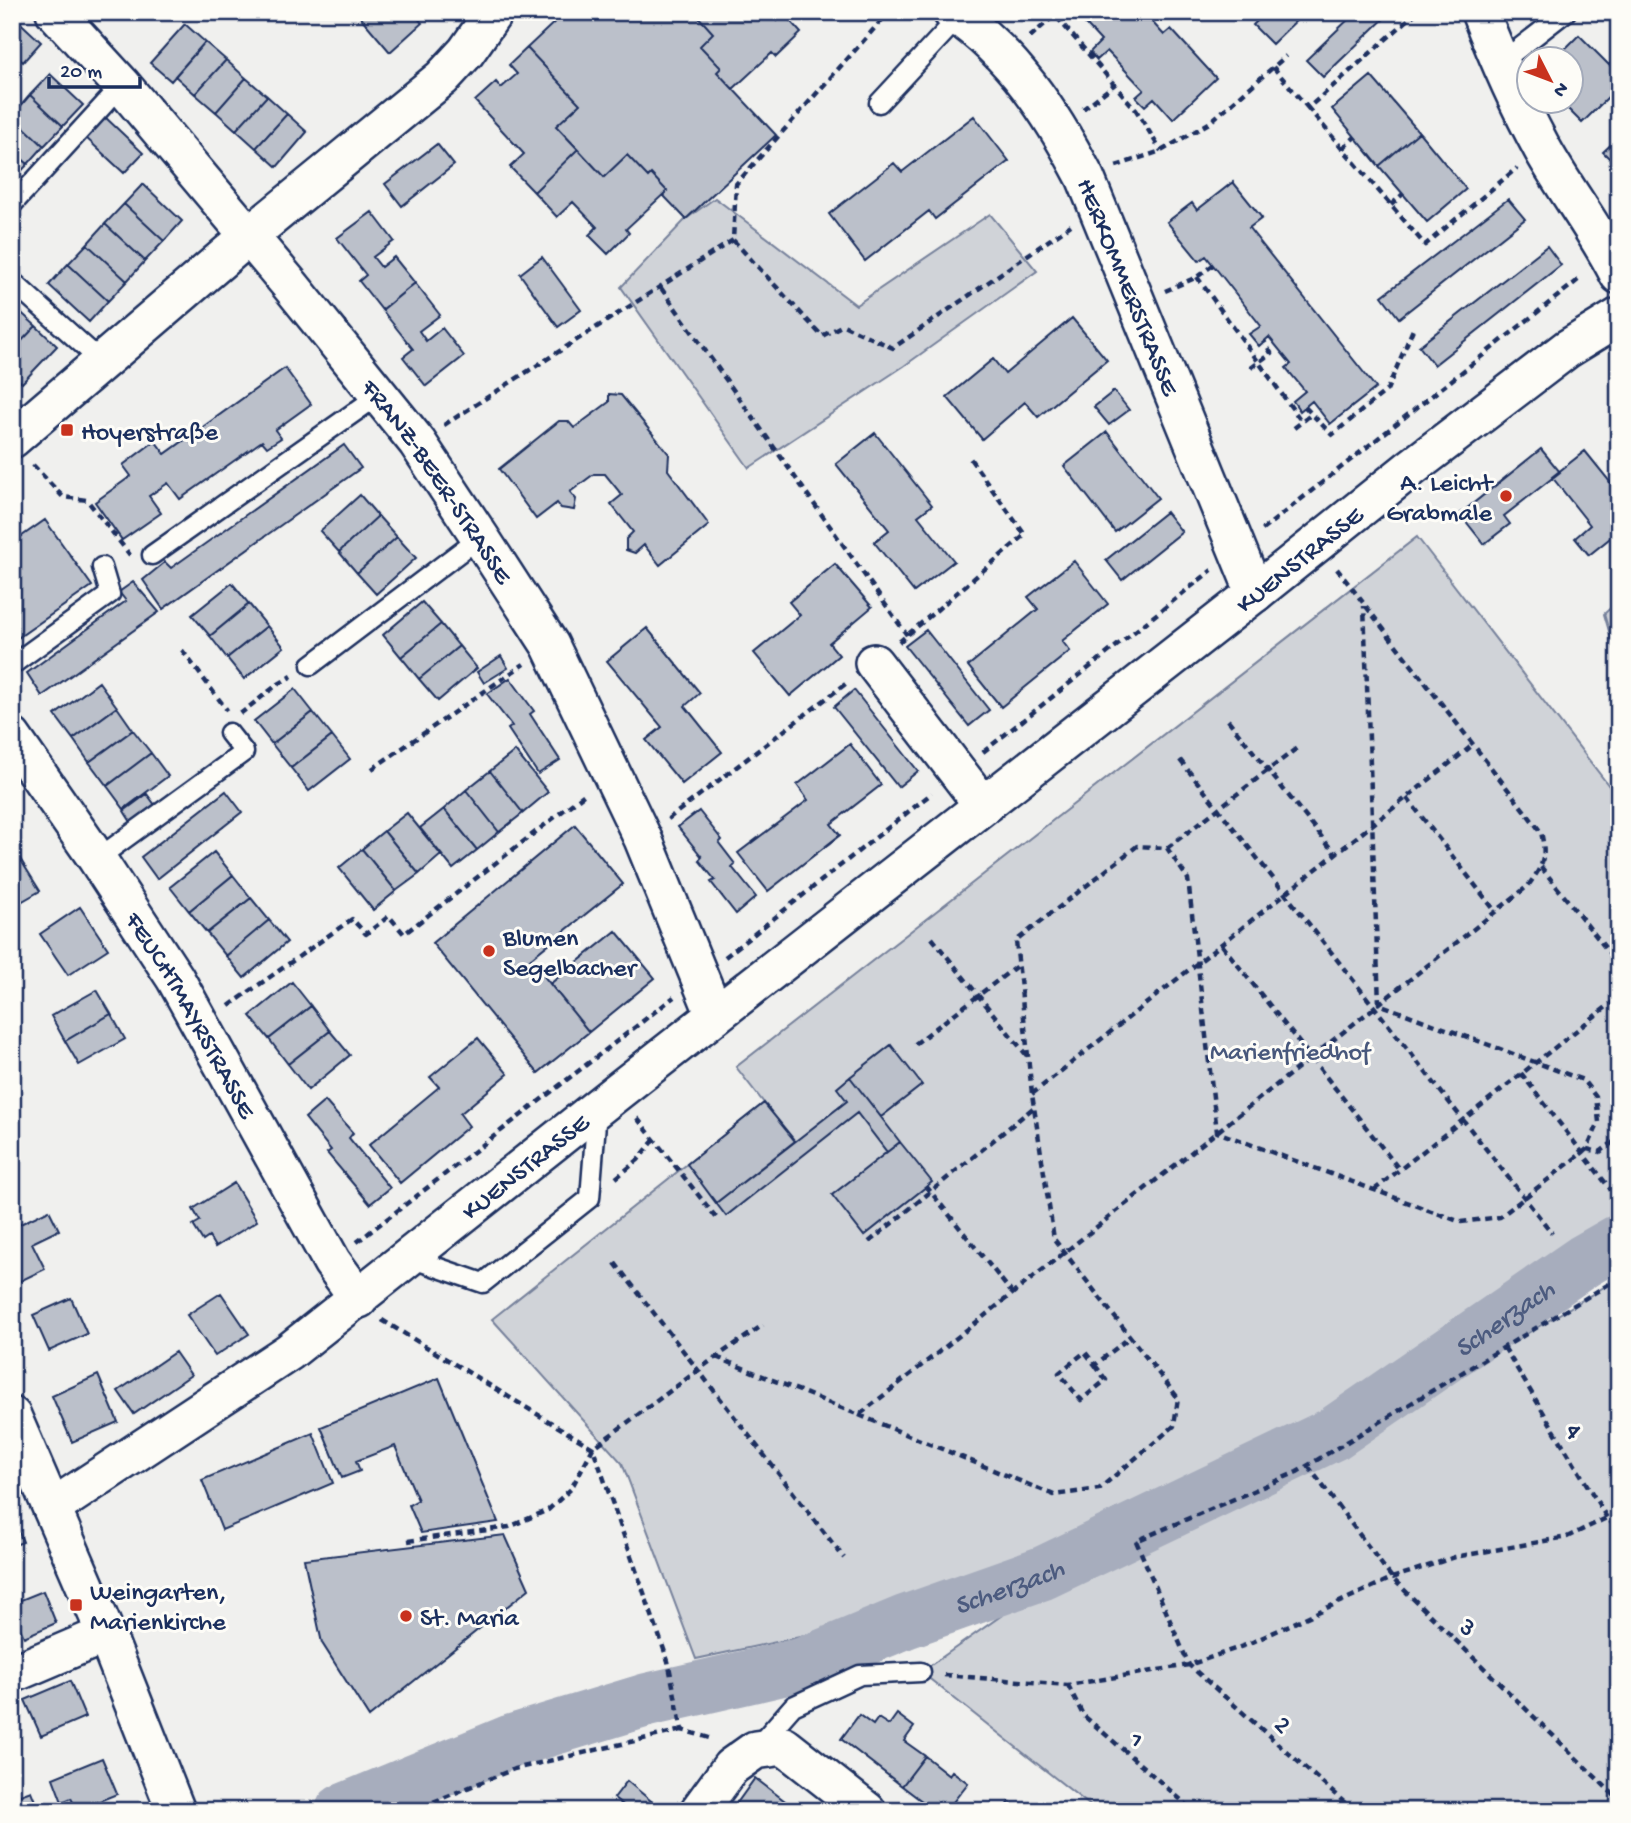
<svg xmlns="http://www.w3.org/2000/svg" width="1631" height="1823" viewBox="0 0 1631 1823" font-family="'Gochi Hand',sans-serif">
<style>
.green{fill:#d0d3d8;stroke:#76819b;stroke-width:2}
.lines{fill:none;stroke-linecap:round;stroke-linejoin:round}
.river{stroke:#a7adbd;stroke-width:54}
.building{fill:#bbc0ca;stroke:#1b2f5e;stroke-width:2}
.lane-casing{stroke:#1b2f5e;stroke-width:23}
.street-casing{stroke:#1b2f5e;stroke-width:42}
.path{stroke:#1b2f5e;stroke-width:4.5;stroke-dasharray:7 5;stroke-linecap:butt}
.lane{stroke:#fdfcf7;stroke-width:18}
.street{stroke:#fdfcf7;stroke-width:37}
.poi-dot{fill:#c8321e;stroke:#fdfcf7;stroke-width:2.5}
.labels{text-anchor:middle;stroke-width:6;stroke-linejoin:round;paint-order:stroke}
.street-label{font-size:26px;fill:#1b2f5e;stroke:#fdfcf7}
.poi-label{font-size:26px;fill:#1b2f5e;stroke:#fdfcf7;text-anchor:start}
.park-label{font-size:26px;fill:#48587c;stroke:#fdfcf7}
.water-label{font-size:28px;font-style:italic;fill:#4c5b7f;stroke:#fdfcf7}
</style>
<rect width="100%" height="100%" fill="#f0f0ee"/>
<filter id="ink" filterUnits="userSpaceOnUse"><feTurbulence type="fractalNoise" baseFrequency=".0143" numOctaves="2"/><feDisplacementMap in="SourceGraphic" scale="14" xChannelSelector="R" yChannelSelector="G"/><feConvolveMatrix kernelMatrix="1 2 1 2 8 2 1 2 1" color-interpolation-filters="sRGB"/></filter>
<g filter="url(#ink)">
<path class="green" d="M715 198 856 305 990 214 1037 271 904 366 749 468 621 287 686 219Z
M1417 537 1619 799V1223L1284 1450 1041 1557 898 1616 696 1659 622 1463 492 1319 764 1103 736 1067Z
M1619 600V665L1604 614Z
M1619 1278V1811H1097L921 1672 1062 1573 1297 1472Z"/>
<g class="lines">
<path class="river" id="s1" d="M342 1811 512 1741 647 1700 804 1664 905 1622 1043 1573 1333 1434 1584 1261 1619 1241"/>
</g>
<path class="building" d="M356 12H413L422 23 390 52Z
M555 12H694L713 33 700 46 721 68 717 72 776 135 686 219 663 195 667 191 651 174 648 177 627 155 604 177 556 126 580 104 527 48 560 17Z
M694 12H768L777 21 784 14 801 33 776 57 772 53 733 89 717 72 721 68 700 46 713 33Z
M1074 12H1143L1164 35 1171 29 1216 78 1173 119 1154 98 1145 106 1136 97 1144 90 1107 51 1097 60 1090 52 1101 41Z
M1266 12H1305L1272 44 1253 25Z
M1356 12H1391L1323 77 1306 60Z
M12 15 41 42 23 62 12 52Z
M185 24 205 42 171 81 150 63Z
M1579 35 1609 65 1619 55V86L1582 123 1563 104 1572 102V96L1575 92 1572 89V60H1554Z
M205 42 226 60 195 94 175 76Z
M527 48 580 104 556 126 578 149 534 192 510 167 524 154 475 101 496 82 501 88 517 74 509 65Z
M226 60 246 78 216 112 195 94Z
M50 74 83 105 63 126 30 95Z
M1371 76 1419 132 1379 166 1332 109Z
M246 78 267 96 236 130 216 112Z
M30 95 63 126 44 146 12 116Z
M267 96 287 114 256 148 236 130Z
M287 114 307 132 277 167 256 148Z
M12 116 44 146 28 164 12 150Z
M104 116 143 153 124 173 85 137Z
M974 116 1009 161 935 219 929 211 865 261 829 214 894 163 902 172Z
M1419 132 1466 189 1427 222 1379 166Z
M1619 137V168L1603 152Z
M437 144 454 165 402 206 385 184Z
M578 149 604 177 627 155 648 177 651 174 667 191 626 229 629 233 608 254 589 235 597 227 573 202 557 217 534 192Z
M12 150 28 164 12 181Z
M1233 182 1262 218 1249 228 1376 388 1330 424 1312 401 1300 411 1293 401 1305 391 1286 368 1291 364 1269 337 1259 346 1249 334 1261 326 1206 256 1199 261 1167 222 1192 203 1197 210Z
M143 184 182 221 164 241 124 204Z
M1508 199 1525 219 1399 318 1382 296Z
M124 204 164 241 145 261 105 224Z
M372 212 394 241 373 257 381 267 394 257 415 283 382 310 359 281 366 275 337 238Z
M105 224 145 261 127 281 87 244Z
M87 244 127 281 108 301 68 264Z
M1547 246 1561 265 1434 365 1419 346Z
M542 257 581 310 558 327 520 274Z
M68 264 108 301 89 322 49 285Z
M415 283 440 315 419 331 426 341 442 328 464 356 426 386 403 357 413 349 382 310Z
M14 306 36 326 12 351V308Z
M1072 318 1107 360 1038 417 1025 402 982 439 947 397 993 359 1005 374Z
M36 326 57 346 22 383 12 374V351Z
M285 368 311 404 275 430 281 438 267 447 262 441 180 499 168 483 149 496 161 513 122 540 95 502 131 476 123 465 155 441 165 454Z
M1114 391 1129 410 1109 425 1094 407Z
M609 394 621 395 669 454 668 470 709 525 660 565 644 545 635 553 626 550V539L633 532 611 504 622 495 605 474H594L570 492 576 499 574 510 561 508 557 503 536 519 499 469 559 421H568L574 428 609 402Z
M1107 432 1158 498 1115 532 1064 466Z
M875 433 932 505 918 516 954 561 914 592 874 542 889 530 836 464Z
M344 445 361 468 163 609 143 580 165 562 171 568Z
M1541 449 1560 472 1504 516 1510 524 1484 544 1460 514Z
M1585 451 1619 493V531L1589 555 1575 538 1590 525 1552 477Z
M360 495 378 516 339 552 320 531Z
M1166 512 1182 532 1122 580 1106 560Z
M378 516 397 537 357 573 339 552Z
M45 520 92 586 12 642V543Z
M397 537 416 558 376 594 357 573Z
M1074 561 1108 604 1062 641 1070 651 1001 707 968 666 1038 609 1028 597Z
M835 564 872 607 829 643 839 655 790 696 754 653 800 615 789 602Z
M133 582 159 612 42 696 27 673 126 601 119 592Z
M232 583 249 604 210 636 192 615Z
M422 602 441 624 401 657 383 635Z
M249 604 267 626 227 658 210 636Z
M441 624 459 646 419 679 401 657Z
M267 626 284 647 244 679 227 658Z
M647 628 700 693 685 706 722 752 682 784 646 740 662 727 607 661Z
M926 630 989 710 969 726 905 646Z
M459 646 477 668 438 701 419 679Z
M501 656 508 668 484 683 477 672Z
M510 678 534 711 530 714 560 760 538 774 508 729 512 726 487 694Z
M99 682 117 707 73 739 55 715Z
M295 689 313 712 272 744 254 721Z
M854 690 918 771 898 787 834 707Z
M117 707 133 730 89 762 73 739Z
M313 712 332 736 291 768 272 744Z
M133 730 151 753 107 786 89 762Z
M332 736 350 759 309 791 291 768Z
M850 744 881 785 831 824 840 835 768 891 738 853 808 800 797 785Z
M515 751 548 792 523 813 490 771Z
M151 753 168 776 124 809 107 786Z
M490 771 523 813 499 832 466 790Z
M466 790 499 832 477 850 444 809Z
M226 791 242 812 157 879 141 857Z
M147 794 155 805 131 822 124 811Z
M444 809 477 850 453 869 420 828Z
M699 811 722 840 719 843 735 864 732 867 756 897 736 914 711 882 715 880 699 860 702 857 678 827Z
M407 813 441 855 419 874 384 831Z
M575 825 623 884 530 959 589 1032 538 1073 432 943Z
M384 831 419 874 396 891 362 849Z
M12 846 40 891 12 907Z
M362 849 396 891 373 910 339 868Z
M214 852 233 875 189 911 170 887Z
M233 875 251 898 207 933 189 911Z
M251 898 269 920 226 956 207 933Z
M80 907 108 949 68 975 40 934Z
M269 920 287 942 244 978 226 956Z
M616 931 655 978 589 1032 550 984Z
M292 982 311 1006 269 1039 250 1016Z
M97 990 111 1014 65 1041 51 1016Z
M311 1006 330 1031 288 1064 269 1039Z
M111 1014 125 1039 79 1065 65 1041Z
M330 1031 350 1055 308 1090 288 1064Z
M478 1038 508 1074 460 1114 469 1126 400 1183 369 1145 439 1087 430 1077Z
M891 1045 922 1085 881 1117 850 1077Z
M850 1077 900 1142 887 1152 857 1113 726 1216 716 1203 847 1101 837 1088Z
M325 1101 353 1133 349 1138 390 1188 370 1204 327 1153 331 1150 305 1118Z
M764 1103 795 1141 716 1203 687 1164Z
M900 1142 932 1182 864 1236 832 1195Z
M234 1183 257 1221 215 1247 209 1237 203 1241 193 1225 200 1221 193 1209Z
M49 1210 59 1230 32 1243 45 1269 12 1285V1228Z
M221 1293 249 1334 215 1356 187 1315Z
M71 1298 87 1334 49 1351 33 1315Z
M175 1352 191 1375 134 1414 118 1391Z
M98 1375 118 1422 72 1442 52 1396Z
M439 1378 498 1522 421 1533 409 1505 418 1500 395 1446 356 1461 360 1471 342 1478 321 1427Z
M313 1433 333 1483 222 1530 202 1480Z
M12 1515 23 1542 12 1546Z
M505 1535 529 1589 369 1717 322 1643 304 1559Z
M43 1591 56 1623 24 1637 18 1624 12 1626V1594L16 1602Z
M70 1681 85 1717 41 1736 25 1700Z
M897 1714 914 1727 904 1741 925 1756 902 1786 841 1739 859 1715 873 1725 878 1718 889 1725Z
M925 1756 949 1775 952 1771 968 1783 946 1811H935L902 1786Z
M102 1758 117 1794 77 1810 71 1798 62 1802 53 1778Z
M755 1778 789 1804 785 1811 732 1810Z
M627 1781 662 1810V1811H618L623 1805 614 1798Z
M31 1791 39 1811H12V1798Z
M1010 1802 1022 1811H1003Z"/>
<g class="lines">
<g class="lane-casing">
<path id="lane" d="M1500 63 1566 12
M879 103 959 17
M12 205 122 85
M12 281 103 363
M152 555 379 395
M12 665 110 594 102 567
M311 665 480 537
M97 859 244 752 229 733
M410 1258 483 1283 590 1198 597 1110
M757 1747 793 1706 860 1675 921 1672"/>
</g>
<g class="street-casing">
<g id="street">
<path id="s2" d="M55 12 122 85 291 286 417 442 480 537 550 645 643 839 715 1015"/>
<path id="s3" d="M952 12C1013 54 1051 112 1085 177L1255 593"/>
<path d="M1480 12C1498 59 1519 106 1543 150 1567 193 1598 232 1619 275"/>
<path d="M12 439 250 235 442 78 466 52 494 12"/>
<path d="M874 663 983 805"/>
<path id="s4" d="M12 737 97 859 175 978 332 1262 359 1299"/>
<path d="M12 1416 106 1634 176 1811"/>
<path id="s5" d="M52 1508 289 1352 617 1092 1255 593 1411 468 1567 349 1619 317"/>
<path d="M12 1674 106 1634"/>
<path d="M699 1811 731 1767 755 1750 784 1746 867 1811"/>
</g>
</g>
<path class="path" d="M1417 12 1308 108 1425 245 1517 168
M1030 37 1055 15 1136 110 1161 151
M1273 67 1308 108
M1083 109 1115 84
M1343 148 1355 137
M1116 166 1161 151 1209 123 1286 56
M1391 205 1403 194
M733 240 822 336 843 325 893 348 1071 225
M1197 277 1302 422
M661 288 907 635
M1165 291 1197 277 1213 265
M1251 368 1271 353 1264 341
M1305 407 1332 435 1387 390 1414 327
M444 425 733 240 736 184 889 12
M1294 428 1312 414
M33 465 63 497 87 500 130 555
M1262 530 1582 277
M899 642 1025 535 969 457
M182 650 227 710
M240 714 277 685 292 676
M1228 720 1336 855
M983 752 1212 570
M1180 760 1552 1233
M372 769 524 664
M1407 798 1496 912
M668 819 848 682
M1167 848 1297 748
M1541 867 1619 965
M932 938 1028 1057
M1222 945 1399 1169
M725 957 932 793
M229 1006 352 919 366 934 389 916 404 934 586 793
M915 1044 1018 965
M1521 1073 1611 1190
M1032 1094 1473 745
M637 1118 719 1221
M1587 1149 1600 1152 1619 1138
M616 1178 638 1160 655 1139
M926 1186 1012 1293
M1374 1190 1619 997
M357 1242 674 997
M869 1242 1033 1108
M615 1263 844 1558
M382 1320 593 1448 668 1661 682 1730 713 1739
M1504 1347 1607 1518 1619 1530
M716 1357 859 1415 1528 886C1543 865 1547 858 1541 832L1337 569
M1095 1365 1106 1380 1081 1400 1059 1373 1085 1352 1095 1365 1130 1337
M859 1415 1054 1495 1099 1489 1174 1426 1178 1398 1054 1239 1032 1094 1016 941 1137 846 1167 848 1188 879 1217 1132 1461 1222 1500 1217 1587 1149 1599 1122 1596 1097 1583 1080 1379 1004 1364 606
M1308 1466 1392 1578 1619 1800
M408 1541 509 1527 548 1510 571 1489 593 1448 716 1357 763 1325
M944 1675 1068 1685 1189 1665 1246 1645 1392 1578 1455 1557 1567 1537 1619 1512
M1068 1685 1083 1715 1194 1811
M411 1811 514 1769 682 1730
M1354 1811 1189 1665 1136 1541 1297 1472 1619 1278"/>
<use href="#lane" class="lane"/>
<use href="#street" class="street"/>
</g>
</g>
<g class="poi-dot">
<rect x="60" y="423" width="14" height="14" rx="3.5"/>
<circle cx="1506" cy="496" r="7"/>
<circle cx="489" cy="951" r="7"/>
<rect x="69" y="1598" width="14" height="14" rx="3.5"/>
<circle cx="406" cy="1616" r="7"/>
</g>
<g class="labels">
<g class="street-label">
<text dy="9" stroke="none"><textPath href="#s3" startOffset="332">HERKOMMERSTRASSE</textPath></text>
<text dy="9" stroke="none"><textPath href="#s2" startOffset="606">FRANZ-BEER-STRASSE</textPath></text>
<text dy="9" stroke="none"><textPath href="#s5" startOffset="1568">KUENSTRASSE</textPath></text>
<text dy="9" stroke="none"><textPath href="#s4" startOffset="331">FEUCHTMAYRSTRASSE</textPath></text>
<text dy="9" stroke="none"><textPath href="#s5" startOffset="584">KUENSTRASSE</textPath></text>
<text transform="translate(1576 1430) rotate(59)" y="9">4</text>
<text transform="translate(1469 1626) rotate(44)" y="9">3</text>
<text transform="translate(1284 1723) rotate(42)" y="9">2</text>
<text transform="translate(1138 1738) rotate(41)" y="9">1</text>
</g>
<g class="poi-label">
<text x="81" y="439">Hoyerstraße</text>
<text x="1492" y="490" text-anchor="end">A. Leicht<tspan x="1492" dy="30">Grabmale</tspan></text>
<text x="503" y="945">Blumen<tspan x="503" dy="30">Segelbacher</tspan></text>
<text x="90" y="1599">Weingarten,<tspan x="90" dy="30">Marienkirche</tspan></text>
<text x="420" y="1625">St. Maria</text>
</g>
<g class="park-label">
<text x="1290" y="1059">Marienfriedhof</text>
</g>
<g class="water-label">
<text dy="10" stroke="none"><textPath href="#s1" startOffset="1270">Scherzach</textPath></text>
<text dy="10" stroke="none"><textPath href="#s1" startOffset="705">Scherzach</textPath></text>
</g>
</g>
<rect width="1631" height="1823" fill="none" stroke="#fdfcf7" stroke-width="42"/>
<rect x="21" y="21" width="1589" height="1781" fill="none" stroke="#1b2f5e" stroke-width="2.5" filter="url(#ink)"/>
<g transform="translate(1550 80) rotate(132)"><circle r="33" fill="#fdfcf7" stroke="#a3aaba" stroke-width="2"/>
<path d="M0-5L12 26L0 18L-12 26Z" fill="#c8321e"/>
<text y="-10" font-size="19" font-weight="bold" text-anchor="middle" fill="#1b2f5e">N</text>
</g>
<path d="M49 77v10h91v-10" fill="none" stroke="#1b2f5e" stroke-width="3.5"/>
<text x="60" y="77" font-size="21" fill="#1b2f5e" stroke="#fdfcf7" stroke-width="5" paint-order="stroke">20 m</text>
</svg>
